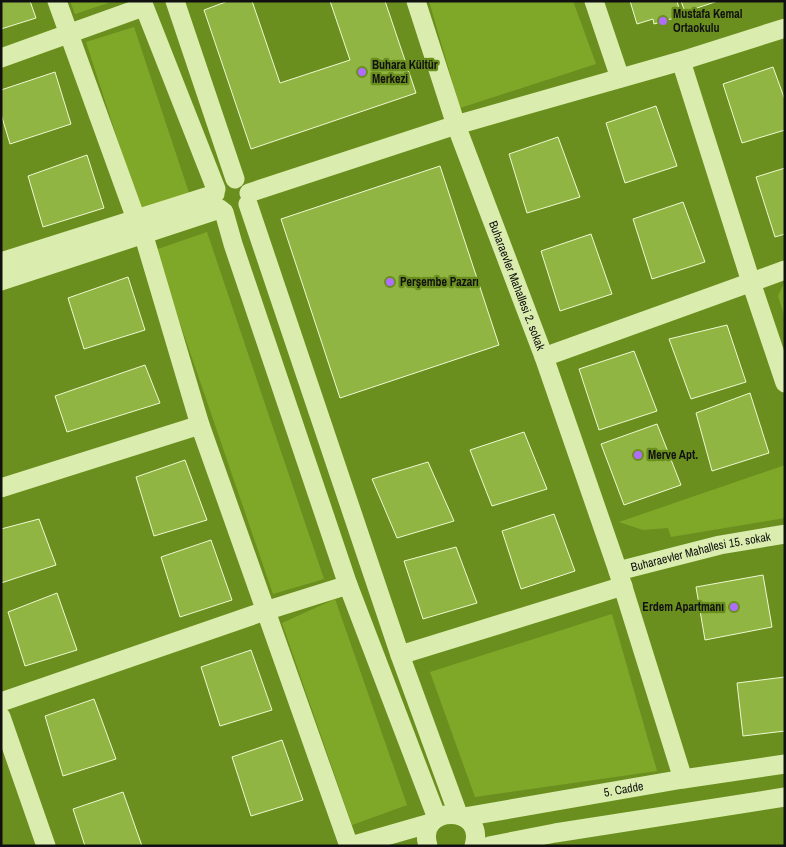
<svg xmlns="http://www.w3.org/2000/svg" width="786" height="847" viewBox="0 0 786 847" font-family="'Archivo Narrow',sans-serif">
<style>
.green{fill:#80a828}
.building{fill:#91b543;stroke:#eef9d3}
.lines{fill:none;stroke-linecap:round;stroke-linejoin:round}
.minor{stroke:#daedae;stroke-width:19}
.poi-dot{fill:#b06dfb;stroke:#6b8f1e;stroke-width:2}
.labels{text-anchor:middle;stroke-width:4.5;stroke-linejoin:round;paint-order:stroke}
.poi-label{font-size:12px;font-weight:bold;fill:#111;stroke:#6b8f1e;text-anchor:start}
.street-label{font-size:12px;fill:#111;stroke:#6b8f1e}
</style>
<rect width="100%" height="100%" fill="#6b8f1e"/>
<path class="green" d="M70 1H114L75 14Z
M429 1H573L596 64 460 108Z
M134 27 189 193 140 209 86 42Z
M207 232 324 579 273 594 155 250Z
M785 281V318L778 296Z
M785 465V518L671 537 668 528 643 530 619 522Z
M335 599 407 805 352 825 282 623Z
M612 614 657 771 475 797 430 672Z"/>
<path class="building" d="M1 1H30L36 18 1 29Z
M228 1H252L280 83 350 60 330 1H385L416 93 251 149 204 10Z
M630 1H677L681 16 654 24 653 19 637 24Z
M681 1H718L685 12Z
M773 67 785 100V130L742 143 723 84Z
M55 72 71 124 10 144 1 114V90Z
M656 106 677 166 625 183 606 123Z
M558 137 580 197 527 213 509 154Z
M87 155 104 208 43 227 28 176Z
M440 166 499 345 340 398 281 219Z
M785 168V234L775 237 756 177Z
M683 202 705 262 652 279 633 219Z
M591 234 612 294 560 311 541 251Z
M128 277 145 330 84 349 68 298Z
M727 325 746 382 691 399 669 339Z
M634 351 657 411 599 430 579 369Z
M145 365 160 403 67 432 55 396Z
M750 393 769 453 712 471 696 413Z
M657 424 681 485 624 505 601 444Z
M524 432 547 489 492 506 470 450Z
M185 460 207 520 154 536 136 477Z
M428 462 454 521 397 538 372 479Z
M554 514 575 571 521 589 502 531Z
M39 519 56 565 1 583V529Z
M211 540 232 600 180 617 161 557Z
M456 547 477 603 423 619 404 561Z
M763 575 772 627 705 640 696 587Z
M57 593 77 650 25 666 8 612Z
M251 650 272 710 220 726 201 667Z
M785 677V731L743 736 737 683Z
M94 699 116 759 63 776 45 716Z
M282 740 303 800 251 816 232 757Z
M123 792 142 846H85L73 809Z"/>
<g class="lines">
<g class="minor">
<path d="M57 1 136 219 143 233 200 425 349 846"/>
<path d="M142 1 216 189"/>
<path d="M175 1 235 179"/>
<path id="s1" d="M416 1 456 125 544 357 618 571 683 779"/>
<path d="M594 1 620 78"/>
<path d="M1 58 143 7"/>
<path d="M681 61 751 282 785 383"/>
<path d="M249 193 456 125 681 61 785 28"/>
<path d="M248 204 400 655 458 814"/>
<path d="M224 212 233 244 348 585 437 818"/>
<path d="M1 262 215 194"/>
<path d="M1 281 220 209"/>
<path d="M544 357 785 270"/>
<path d="M1 488 200 425"/>
<path id="s2" d="M618 571 720 545 785 534"/>
<path d="M400 655 623 586"/>
<path d="M1 702 265 611 348 585"/>
<path d="M1 717 46 846"/>
<path id="s3" d="M464 817 683 779 785 764"/>
<path d="M351 846 431 823"/>
<path d="M428 846C415 804 487 804 474 846"/>
<path d="M489 846 555 833 785 797"/>
</g>
</g>
<g class="poi-dot">
<circle cx="663" cy="21" r="5"/>
<circle cx="362" cy="72" r="5"/>
<circle cx="390" cy="282" r="5"/>
<circle cx="638" cy="455" r="5"/>
<circle cx="734" cy="607" r="5"/>
</g>
<g class="labels">
<g class="poi-label">
<text x="673" y="18">Mustafa Kemal<tspan x="673" dy="14">Ortaokulu</tspan></text>
<text x="372" y="69">Buhara Kültür<tspan x="372" dy="14">Merkezi</tspan></text>
<text x="400" y="286">Perşembe Pazarı</text>
<text x="648" y="459">Merve Apt.</text>
<text x="724" y="611" text-anchor="end">Erdem Apartmanı</text>
</g>
<g class="street-label">
<text dy="4" stroke="none"><textPath href="#s1" startOffset="302">Buharaevler Mahallesi 2. sokak</textPath></text>
<text dy="4" stroke="none"><textPath href="#s2" startOffset="85">Buharaevler Mahallesi 15. sokak</textPath></text>
<text dy="4" stroke="none"><textPath href="#s3" startOffset="162">5. Cadde</textPath></text>
</g>
</g>
<rect width="786" height="847" fill="none" stroke="#111111" stroke-width="5"/>
</svg>
